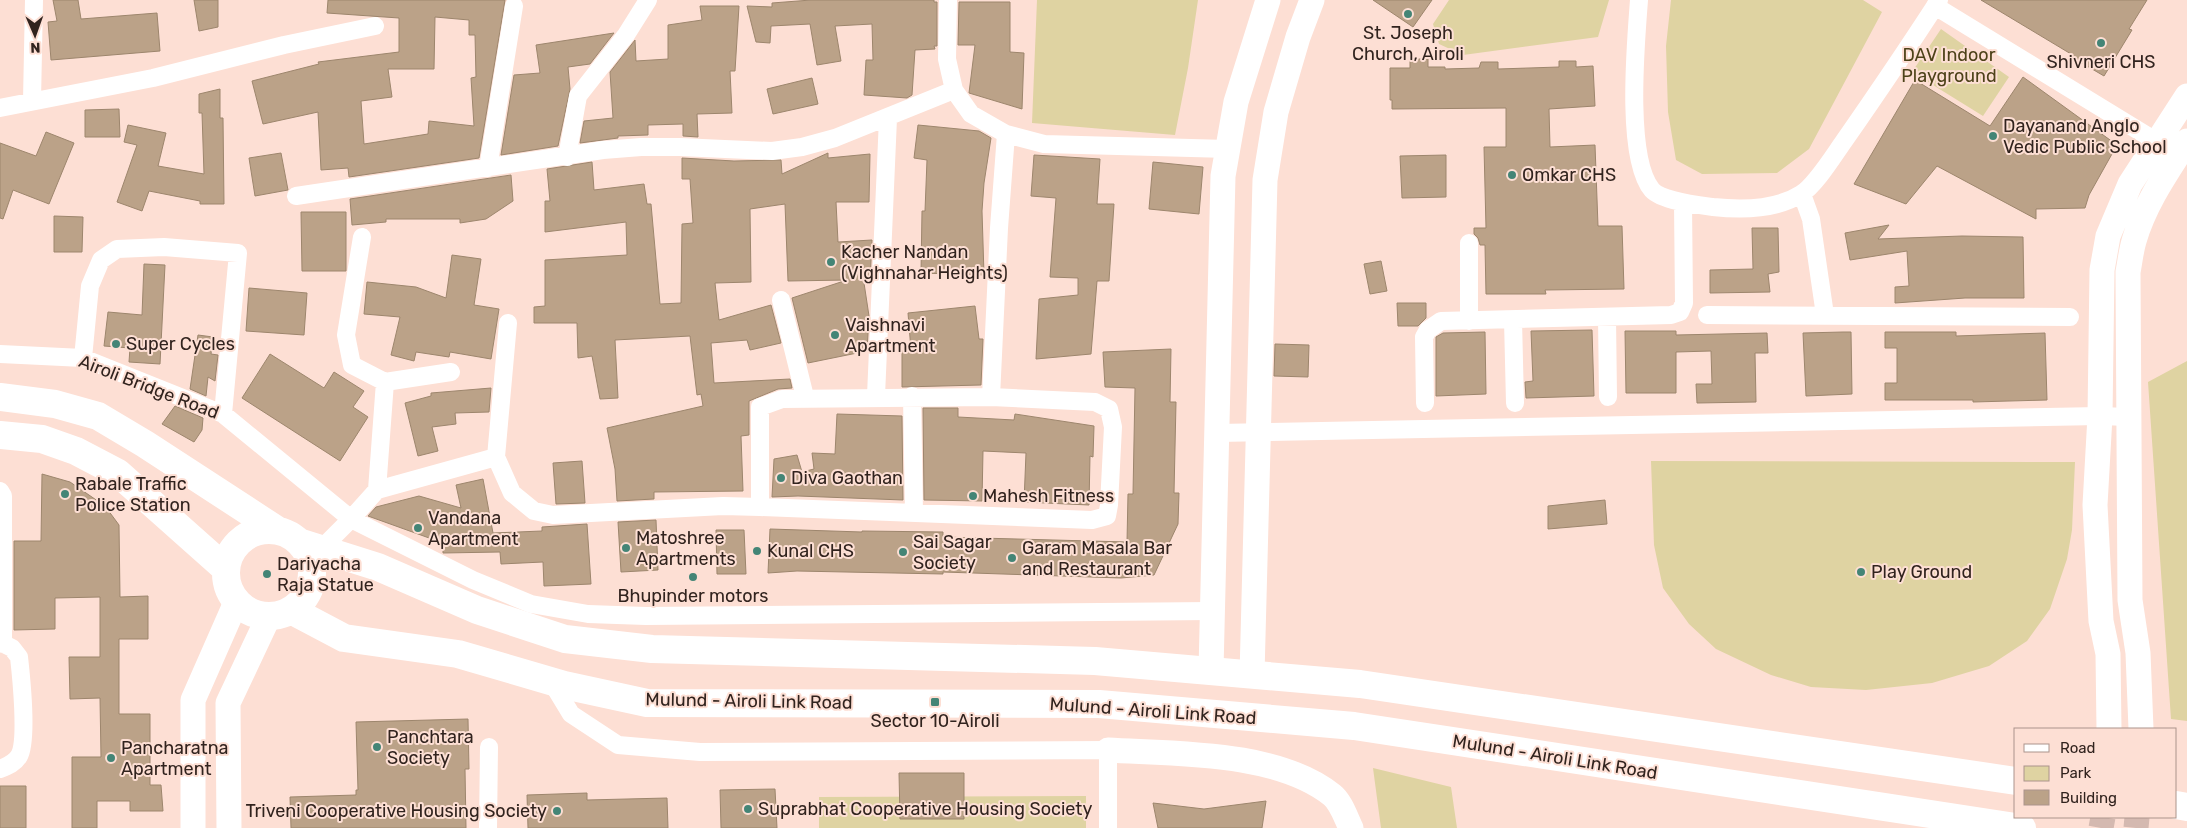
<svg xmlns="http://www.w3.org/2000/svg" width="2187" height="828" viewBox="0 0 2187 828" font-family="Rubik,sans-serif">
<style>
.green{fill:#dfd3a2}
.building{fill:#bba288;stroke:#9d866d;fill-rule:evenodd}
.lines{fill:none;stroke-linecap:round;stroke-linejoin:round}
.secondary-tunnel{stroke:#d4b9b0;stroke-width:25;stroke-dasharray:25 12;stroke-linecap:butt}
.street{stroke:#fff;stroke-width:18}
.secondary{stroke:#fff;stroke-width:25}
.primary{stroke:#fff;stroke-width:28}
.poi-dot{fill:#448576;stroke:#fddfd4;stroke-width:2}
.labels{text-anchor:middle;stroke-width:4;stroke-linejoin:round;paint-order:stroke}
.poi-label{font-size:18px;fill:#31231e;stroke:#fddfd4;text-anchor:start}
.park-label{font-size:18px;fill:#4d4219;stroke:#fddfd4}
.street-label{font-size:18px;fill:#31231e;stroke:#fddfd4}
</style>
<rect width="100%" height="100%" fill="#fddfd4"/>
<path class="green" d="M1037 0H1198L1188 68 1175 135 1032 123Z
M1449 0H1609L1598 37 1463 55 1439 44 1433 24Z
M1671 0H1863L1882 12 1809 149 1777 173 1702 174 1676 160 1668 112 1666 46Z
M1941 29 2009 77 1983 116 1912 72Z
M2187 361V721L2171 719 2148 382Z
M1651 461 2075 462 2072 530 2067 559 2050 609 2027 641 1989 666 1932 683 1866 690 1811 687 1771 675 1716 649 1689 624 1663 588 1654 545Z
M1373 768 1451 787 1457 828H1381Z
M1086 796V828H819V797Z"/>
<path class="building" d="M53 0H78L81 19 157 13 160 51 51 60 48 22 57 21Z
M194 0H218V27L199 31Z
M328 0H505L479 158 349 177 348 168 321 170 318 112 263 124 252 81 319 64 318 62 399 52V18L327 13ZM435 17 469 20V35H475L476 77 471 78 474 126 429 121 428 134 364 144 361 101 392 97 388 69H434Z
M811 0H934V2H937V46H934L935 49 915 50 912 95 907 98 864 95 866 60H873L872 24 835 26 841 61 817 65 810 24 771 26 770 43 756 42 747 6 772 7V3Z
M1373 0H1432L1413 27Z
M1981 0H2147L2129 29 2132 30 2104 76 2070 56 2071 54Z
M959 2H1010V52L1024 53 1022 109 969 93 975 45H958Z
M700 6H739L735 71H730L732 113 697 114 698 137 683 136V124L648 125V135L618 136V138L580 143 584 121 613 118 610 72 635 40 636 61 668 59V25L702 20Z
M614 33 590 64 568 67 570 89 558 146 501 155 514 75 540 73 536 45Z
M1410 59H1428V67H1445V69L1479 68 1481 62H1498V69L1559 67V61H1576V67L1593 66 1595 106 1549 109 1550 147 1595 145 1598 226H1622L1624 289 1545 290 1546 294H1486L1485 245H1480L1478 238 1474 234V228H1486L1484 147H1506V108L1392 109V100H1390V68H1410Z
M2023 77 2117 145 2089 195 2085 208 2036 209V219L1937 166 1906 204 1854 184 1915 80 1990 126Z
M812 78 818 104 773 114 767 89Z
M220 89V118H223L224 204H200V201L149 191 142 211 117 202 137 145 124 142 128 125 166 133 158 166 204 174 202 113H199V94Z
M119 109 120 137H85V110Z
M918 125 979 131 991 138 984 183 982 211 984 275 921 273 922 211H925L927 160 914 158Z
M46 132 74 143 49 204 13 190 3 219 0 218V143L36 156Z
M281 153 288 190 255 196 249 158Z
M828 153V158L870 154 869 202H836L838 242 872 240 870 282 864 283 869 316 867 351 808 363 792 298 847 280 788 281 785 204 750 209 751 282 715 283 719 320 771 305 781 343 750 350 747 340 711 343 714 383 790 379 792 388 778 389 749 401V435L741 436 743 491 654 492V499L617 501 615 469 607 428 703 406 701 394 697 395 690 336 615 340 618 398 600 399 592 356 578 358 577 323H534V307L545 306V260L627 255 626 222 545 232V201H550L547 169 592 162 594 190 644 184 647 204H651L660 304 681 303 682 224 693 223 690 179H682V158L734 161 781 160 782 174Z
M1034 155 1100 159 1097 204H1114L1109 281H1097L1091 354 1036 359 1039 299 1078 295V278L1050 277 1056 198 1031 196Z
M1446 155V197L1402 198 1400 156Z
M1153 162 1203 167 1199 214 1149 209Z
M511 175 513 201 486 219 460 223V219H386V222L352 225 350 199Z
M301 212H346V271H302Z
M54 216 83 217 82 252H54Z
M1889 225 1878 239 1962 236 2023 237 2024 298H1965L1895 303V287L1909 286 1907 251 1850 260 1845 233Z
M1752 228H1778L1779 272 1768 274 1770 292 1710 293V270L1753 269Z
M452 255 481 259 474 305 499 309 491 359 450 352 449 357 416 352 414 361 391 355 400 317 364 314 367 282 416 287 446 298Z
M1381 261 1387 291 1370 294 1364 264Z
M144 264 165 265 160 364 129 362 130 348 104 346 108 312 142 315Z
M249 288 307 293 304 335 246 331Z
M1397 303H1426V318L1418 326H1398Z
M975 306 979 339H983L981 385 902 387V351L911 350 908 313Z
M1592 330 1594 396 1526 398 1525 382 1533 381 1531 331Z
M1625 331H1676V335L1767 333 1768 353H1755L1756 402 1697 403 1696 384H1712L1711 351 1676 352V393H1626Z
M1485 332 1486 394 1436 396V337L1443 333Z
M1843 332H1851L1852 394 1806 396 1803 333Z
M1885 332H1956V336L2045 333 2047 400 1973 402V400H1885V383H1897V348H1885Z
M198 335 213 337 211 354 218 355 215 381 208 377 206 396 190 389Z
M1275 344 1309 345 1308 377 1274 376Z
M1171 349 1170 402H1176L1174 493H1179L1178 524 1154 575 1121 578 943 572V574L797 571 768 573 770 529 862 532V531L943 532V537L1127 542 1128 494H1133L1135 388 1105 387 1103 352Z
M270 354 324 388 334 372 364 391 353 407 368 417 340 461 242 398Z
M491 388 489 412 455 413 456 424 432 427 438 451 418 456 405 403 431 396V393Z
M175 406 203 418 202 430 194 442 162 424Z
M923 408H958V417L1014 420 1015 414 1094 426 1093 457 1090 456 1089 505 1024 502 1026 453 983 451 982 501 924 500Z
M837 414 902 416 903 500 798 496 772 497 774 459 797 455 802 472 814 469 812 453 835 454Z
M582 461 585 503 556 504 553 463Z
M42 474 70 482 105 506 119 525 120 597 148 596V639H119V714H150V785H161L163 811H130V801H97V828H72V757H101L100 698 70 699 69 657H100V597L55 598V629L14 630V541H41Z
M483 479 493 533 542 531V527L587 524 591 584 544 586 543 562 501 564 500 552 443 553V543L368 516 376 507 419 496 461 508 456 485Z
M1605 500 1607 524 1548 529V506Z
M656 520 658 570 621 572 618 522Z
M716 530H744L746 574H717Z
M468 719 469 769H465L466 828H291L290 797 356 795V790H358L356 722Z
M899 773H964V819H900Z
M0 786H26V828H0Z
M775 789 777 828H721L720 790Z
M587 793V800L667 798 668 828H528L527 795Z
M1266 801 1262 828H1158L1153 803 1204 809Z"/>
<g class="lines">
<path class="secondary-tunnel" d="M2101 828 2103 817
M2136 828 2137 817"/>
<path class="street" d="M948 0 947 59 954 90 971 114 1006 134 1044 144 1228 149
M1639 0C1636 41 1625 158 1652 190 1662 201 1698 205 1713 207 1741 210 1776 210 1801 194 1815 186 1834 155 1844 141 1876 95 1908 48 1939 0
M1935 6 2167 148
M32 101 34 0
M0 108 153 78 284 45 375 26
M567 157 578 96 626 35 648 0
M488 168 514 6
M1802 194 1811 219 1825 315
M296 196 603 150 641 147H680L772 151 802 147 835 138 954 90
M362 237 346 335 352 365 385 382
M1469 243V321
M781 300 805 397
M1707 315 2070 317
M1607 317 1608 397
M1513 320 1515 403
M0 354 83 358 223 414 351 519 377 490 496 457 512 493 534 511 553 515 723 506 760 507 1092 520 1107 516 1109 505 1113 427 1109 409 1095 402 991 397 782 399 760 407V507
M83 358 90 286 101 260 117 249 164 247 238 253 223 414
M876 396 888 118
M912 396 914 513
M991 397 999 228 1006 134
M1425 403 1424 337 1428 330 1441 321 1671 315 1680 312 1684 303 1683 203
M1217 433 2100 416 2129 417
M496 457 508 323
M377 490 385 382 451 372
M0 491 3 496V644
M321 549 351 519 473 580 531 604 588 614 646 616 1212 611
M0 642 12 648 19 657C21 675 28 741 19 756 15 763 8 766 0 769
M551 681 571 714 618 745 700 752 1108 750V828
M488 828 489 747"/>
<path class="secondary" d="M1211 670 1223 176 1236 102 1268 0
M1252 675 1265 180 1276 112 1298 37 1312 0
M2109 729 2108 654 2101 621 2095 505 2100 416 2102 270 2108 236 2130 184 2187 96
M2141 729 2138 653 2130 600 2128 272C2130 262 2131 251 2134 241 2144 205 2167 172 2187 141
M1108 750C1176 754 1277 751 1332 795 1341 802 1346 818 1351 828
M193 828V700L237 600
M229 828 228 703 269 616"/>
<path class="primary" d="M0 397 55 404 98 416 145 444 277 530
M0 435 42 439 76 451 118 473 226 569
M226 573a43 43 0 1 1 86 0a43 43 0 1 1-86 0Z
M302 543 378 567 477 610 565 639 652 649 1095 661 1360 684 2016 781
M291 610 344 638 458 654 564 685 647 703 1099 704 1354 726 2022 828
M2176 805 2187 807"/>
</g>
<g class="poi-dot">
<circle cx="1408" cy="14" r="5"/>
<circle cx="2101" cy="43" r="5"/>
<circle cx="1993" cy="136" r="5"/>
<circle cx="1512" cy="175" r="5"/>
<circle cx="831" cy="262" r="5"/>
<circle cx="835" cy="335" r="5"/>
<circle cx="116" cy="344" r="5"/>
<circle cx="781" cy="478" r="5"/>
<circle cx="65" cy="494" r="5"/>
<circle cx="973" cy="496" r="5"/>
<circle cx="418" cy="528" r="5"/>
<circle cx="626" cy="548" r="5"/>
<circle cx="757" cy="551" r="5"/>
<circle cx="903" cy="552" r="5"/>
<circle cx="1012" cy="558" r="5"/>
<circle cx="1861" cy="572" r="5"/>
<circle cx="267" cy="574" r="5"/>
<circle cx="693" cy="577" r="5"/>
<rect x="930" y="697" width="10" height="10" rx="2.5"/>
<circle cx="377" cy="747" r="5"/>
<circle cx="111" cy="758" r="5"/>
<circle cx="748" cy="809" r="5"/>
<circle cx="557" cy="811" r="5"/>
</g>
<g class="labels">
<g class="poi-label">
<text x="1408" y="39" text-anchor="middle">St. Joseph<tspan x="1408" dy="21">Church, Airoli</tspan></text>
<text x="2101" y="68" text-anchor="middle">Shivneri CHS</text>
<text x="2003" y="132">Dayanand Anglo<tspan x="2003" dy="21">Vedic Public School</tspan></text>
<text x="1522" y="181">Omkar CHS</text>
<text x="841" y="258">Kacher Nandan<tspan x="841" dy="21">(Vighnahar Heights)</tspan></text>
<text x="845" y="331">Vaishnavi<tspan x="845" dy="21">Apartment</tspan></text>
<text x="126" y="350">Super Cycles</text>
<text x="791" y="484">Diva Gaothan</text>
<text x="75" y="490">Rabale Traffic<tspan x="75" dy="21">Police Station</tspan></text>
<text x="983" y="502">Mahesh Fitness</text>
<text x="428" y="524">Vandana<tspan x="428" dy="21">Apartment</tspan></text>
<text x="636" y="544">Matoshree<tspan x="636" dy="21">Apartments</tspan></text>
<text x="913" y="548">Sai Sagar<tspan x="913" dy="21">Society</tspan></text>
<text x="1022" y="554">Garam Masala Bar<tspan x="1022" dy="21">and Restaurant</tspan></text>
<text x="767" y="557">Kunal CHS</text>
<text x="277" y="570">Dariyacha<tspan x="277" dy="21">Raja Statue</tspan></text>
<text x="1871" y="578">Play Ground</text>
<text x="693" y="602" text-anchor="middle">Bhupinder motors</text>
<text x="935" y="727" text-anchor="middle">Sector 10-Airoli</text>
<text x="387" y="743">Panchtara<tspan x="387" dy="21">Society</tspan></text>
<text x="121" y="754">Pancharatna<tspan x="121" dy="21">Apartment</tspan></text>
<text x="758" y="815">Suprabhat Cooperative Housing Society</text>
<text x="547" y="817" text-anchor="end">Triveni Cooperative Housing Society</text>
</g>
<g class="park-label">
<text x="1949" y="61">DAV Indoor<tspan x="1949" dy="21">Playground</tspan></text>
</g>
<g class="street-label">
<text transform="translate(149 387) rotate(21)" y="6">Airoli Bridge Road</text>
<text transform="translate(749 701) rotate(1)" y="6">Mulund - Airoli Link Road</text>
<text transform="translate(1153 711) rotate(4)" y="6">Mulund - Airoli Link Road</text>
<text transform="translate(1555 757) rotate(9)" y="6">Mulund - Airoli Link Road</text>
</g>
</g>
<rect x="2014" y="728" width="162" height="90" fill="#fddfd4" stroke="#ab948b"/>
<rect x="2024" y="744" width="25" height="8" fill="#ffffff" stroke="#ab948b"/>
<text x="2060" y="753" font-size="15" fill="#31231e">Road</text>
<rect x="2024" y="766" width="25" height="15" fill="#dfd3a2" stroke="#ab948b"/>
<text x="2060" y="778" font-size="15" fill="#31231e">Park</text>
<rect x="2024" y="790" width="25" height="15" fill="#bba288" stroke="#ab948b"/>
<text x="2060" y="803" font-size="15" fill="#31231e">Building</text>
<g transform="translate(35 35) rotate(178)" stroke="#fddfd4" stroke-width="4" paint-order="stroke">
<path d="M0-4L9 19L0 12L-9 19Z" fill="#31231e"/>
<text y="-8" font-size="14" font-weight="bold" text-anchor="middle" fill="#31231e">N</text>
</g>
</svg>
